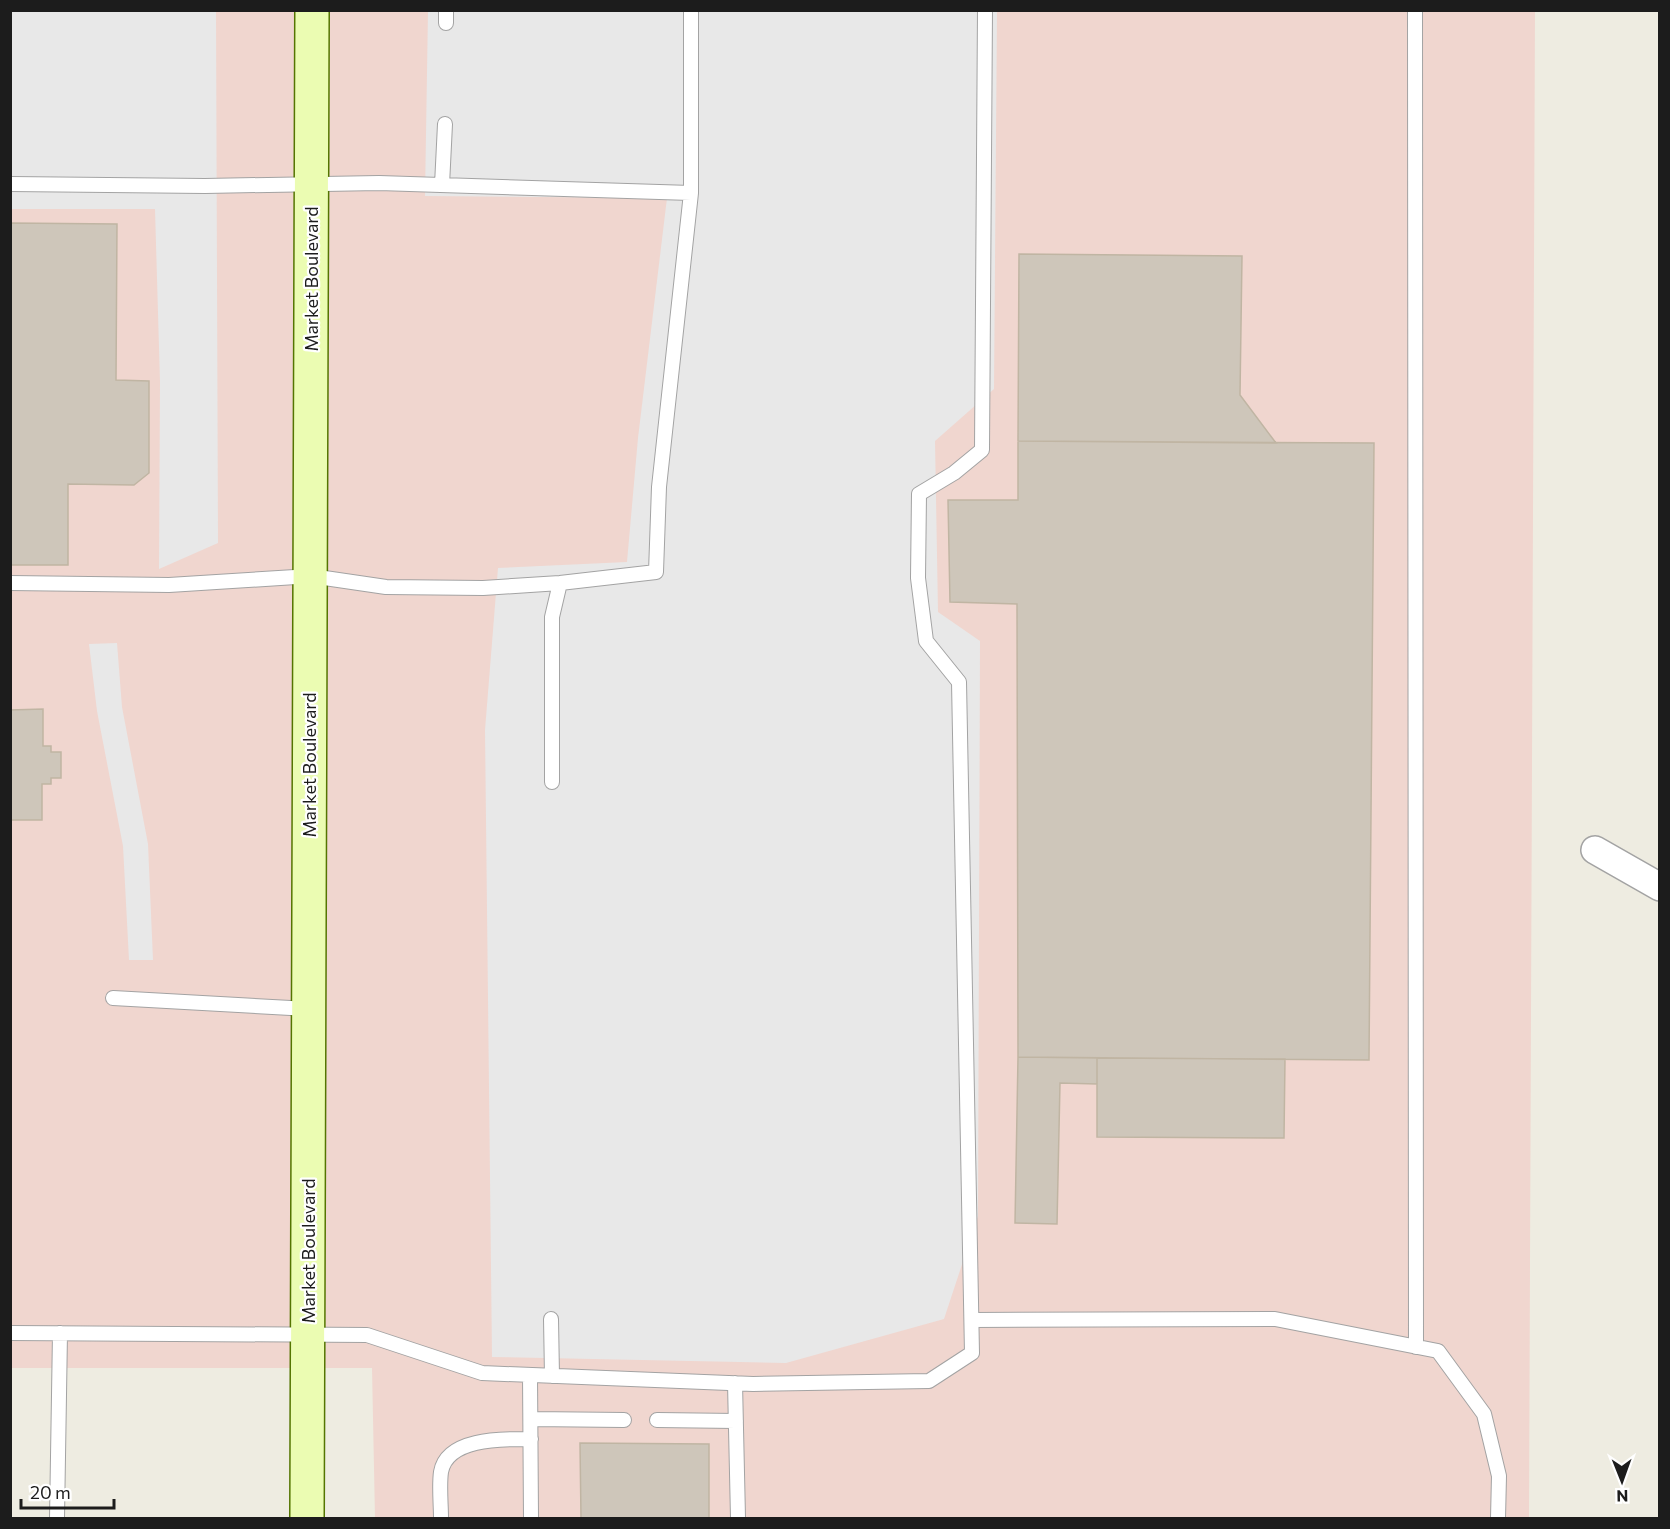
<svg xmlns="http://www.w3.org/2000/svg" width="1670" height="1529" viewBox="0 0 1670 1529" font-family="Commissioner,sans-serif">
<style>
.commercial{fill:#f0d6cf}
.parking{fill:#e8e8e8}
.building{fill:#cec6ba;stroke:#c0b5a3;stroke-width:1.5}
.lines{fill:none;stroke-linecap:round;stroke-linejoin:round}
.lane-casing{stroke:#a3a3a3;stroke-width:16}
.street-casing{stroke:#a3a3a3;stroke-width:30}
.secondary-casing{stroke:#547501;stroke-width:36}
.lane{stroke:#fff;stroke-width:14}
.street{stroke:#fff;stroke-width:27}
.secondary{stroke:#ebfcb2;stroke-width:33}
.labels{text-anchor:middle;stroke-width:4.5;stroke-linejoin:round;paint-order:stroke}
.street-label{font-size:18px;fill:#1c1c1c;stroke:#fff}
</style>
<rect width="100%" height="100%" fill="#eeece1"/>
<path class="commercial" d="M10 11H1535L1529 1518H375L372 1368H11Z"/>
<path class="parking" d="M11 11H216L218 543 159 569 160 382 155 209H11Z
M428 11H997L994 389 935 441 938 612 980 641 978 1216 944 1319 786 1363 492 1357 485 730 498 568 627 562 638 438 667 198 425 196Z
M117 643 122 707 148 844 153 960H129L123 846 97 711 89 644Z"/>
<path class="building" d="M10 223 117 224 116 380 149 381V473L134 485 68 484V565H10Z
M1019 254 1242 256 1240 395 1276 443 1018 441Z
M1018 441 1374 443 1369 1060 1018 1057 1017 604 950 602 948 500H1018Z
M43 709V746H51V752H61V778H51V784H42V820H10V710Z
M1018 1057 1097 1058V1084L1060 1083 1057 1224 1015 1223Z
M1097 1058 1285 1059 1284 1138 1097 1137Z
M580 1443 709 1444V1518H581Z"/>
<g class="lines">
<g class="lane-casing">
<path id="lane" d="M446 10V23
M1415 10 1416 1347
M10 184 205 186 379 183 691 193
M442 185 445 124
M10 583 169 585 311 576 386 587 483 588 560 583 656 572 659 487 691 193V10
M552 782V617L560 583
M113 998 309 1009
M551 1319 552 1376
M972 1320 1275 1319 1438 1351 1484 1414 1499 1476 1498 1518
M10 1333 367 1335 482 1373 753 1384 929 1381 972 1353 959 682 926 641 918 578 919 494 954 473 982 450 985 10
M530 1375 531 1518
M735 1383 738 1518
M531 1419 624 1420
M657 1420 736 1421
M57 1518 60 1333
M441 1518C441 1504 439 1486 441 1472 447 1437 505 1439 531 1439"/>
</g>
<g class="street-casing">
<path id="street" d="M1595 850 1660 887"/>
</g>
<g class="secondary-casing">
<path id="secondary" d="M307 1518 312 10"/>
</g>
<use href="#lane" class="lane"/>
<use href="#street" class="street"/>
<use href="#secondary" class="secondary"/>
</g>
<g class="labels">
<g class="street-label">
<text transform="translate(312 279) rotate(-90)" y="6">Market Boulevard</text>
<text transform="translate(310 765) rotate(-90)" y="6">Market Boulevard</text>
<text transform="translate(309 1251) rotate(-90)" y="6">Market Boulevard</text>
</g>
</g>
<rect width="1670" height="1529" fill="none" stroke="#1c1c1c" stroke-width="24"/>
<g transform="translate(1622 1481) rotate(179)" stroke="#ffffff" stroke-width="4.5" paint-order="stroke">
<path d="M0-4.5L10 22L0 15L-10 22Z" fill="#1c1c1c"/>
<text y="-9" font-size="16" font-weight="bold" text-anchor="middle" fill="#1c1c1c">N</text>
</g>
<path d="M21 1499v9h93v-9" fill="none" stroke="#1c1c1c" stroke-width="3"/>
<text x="30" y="1499" font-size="18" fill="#1c1c1c" stroke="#ffffff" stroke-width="4.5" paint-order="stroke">20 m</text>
</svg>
